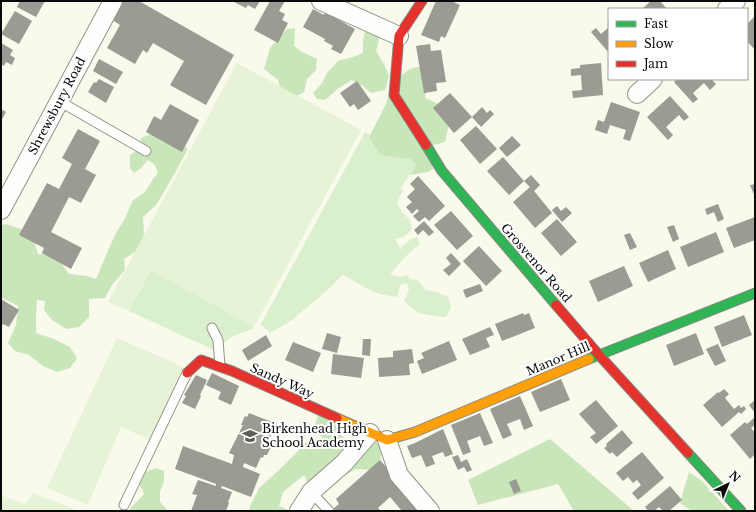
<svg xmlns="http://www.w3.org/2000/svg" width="756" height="512" viewBox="0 0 756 512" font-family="'Libre Baskerville',serif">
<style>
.green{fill:#daefcc}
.forest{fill:#c9e6ba}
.pitch{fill:#e6f3d6}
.building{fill:#9b9a93}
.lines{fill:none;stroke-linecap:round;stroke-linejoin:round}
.lane-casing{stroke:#92928c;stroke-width:11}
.street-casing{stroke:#92928c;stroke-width:20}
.fast-casing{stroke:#888882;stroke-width:11}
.slow-casing{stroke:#888882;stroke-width:11}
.jam-casing{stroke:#888882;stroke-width:11}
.lane{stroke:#fefefc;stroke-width:9}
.street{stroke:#fefefc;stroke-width:18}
.fast{stroke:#30b455;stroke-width:9}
.slow{stroke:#ff9f0a;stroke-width:9}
.jam{stroke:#e5322d;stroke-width:9}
.labels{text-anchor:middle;stroke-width:4;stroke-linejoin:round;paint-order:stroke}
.street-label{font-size:12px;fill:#0a0a0a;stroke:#fff}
.poi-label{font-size:12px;fill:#0a0a0a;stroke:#fff;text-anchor:start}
</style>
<rect width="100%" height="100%" fill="#f9f9ec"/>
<path class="green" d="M365 132 418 162 400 189 403 190 397 203 402 212 409 219 412 229 405 236 395 239 400 248 403 246 411 239 417 237 420 244C408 253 399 263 390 275L400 277 408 275 410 279 418 280 426 290 436 292 448 297 451 307 446 317 436 316 418 313 404 301 409 290 407 283 400 285 397 297C388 296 378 294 370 290 360 285 352 279 342 275L331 287 292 320 270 333 261 324Z
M151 270 254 327 253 329C237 335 227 335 218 352L129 311Z"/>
<path class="forest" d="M295 28 294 46 302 52 317 59 316 70 307 79 304 92 293 98 282 97 278 80 264 69 270 48 287 29Z
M375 30 380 35 376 51 384 64 389 76 385 90 371 93 363 86 352 80 339 88 325 100 317 99 313 93 322 83 327 73 338 61 353 57 363 53V40L365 32Z
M422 66 429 78 425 98 434 102 445 108 449 124 445 142 430 146 433 169 428 172 410 175 416 165 411 159 380 155 369 137 386 104 392 82 410 69Z
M154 133 179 142 188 149 167 187 156 205 143 217 144 234 140 249 124 259 125 270 112 285 105 298 89 299V317L79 327 66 329 52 320 44 310 45 301 37 300 36 315V333L54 339 70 347 77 358 70 368 57 372 43 366 29 355 15 351 8 343 16 325 18 306 1 297V225L5 224 31 232 38 254H55L69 274 87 276 96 279 107 253 116 233 124 220 133 200 144 193 158 172 154 164 148 160 141 168 134 173 130 168V155L139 149 141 138Z
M319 413 339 422 342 436 349 442 359 435 383 446 380 462 374 470 356 469 346 475 331 480 309 486 304 475 283 492 279 506 291 511H249L250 506 259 488 279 470 307 442 323 438 314 428Z
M550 439 634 511H574L558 484 478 505 468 480Z
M156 468 164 471V482L160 491V502L168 511H128L144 494 140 485 143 473Z
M689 472 702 481 729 511H692L680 503Z"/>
<path class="pitch" d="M237 63 361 130 254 327 151 270 129 311 108 302Z
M117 338 183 367 151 440 121 427 88 505 47 488Z
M33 493 79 511H1V495L25 504Z"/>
<path class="building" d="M20 1H45L36 17 17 7Z
M121 1H139L234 55 206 105 170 85 184 61 153 43 147 53 143 50 135 64 107 48 120 25 111 19Z
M232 1H260L255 9 248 5 246 8Z
M270 1H285L279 11 285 14 282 20 288 23 278 43 254 30Z
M436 1H451L460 5 445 38 441 36 439 42 421 35Z
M651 1H660L667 9H642Z
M313 9 324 15 325 12 355 29 341 54 331 49 333 46 324 41 325 39 303 27Z
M15 11 32 21 19 44 1 34Z
M755 16V50L747 41V24Z
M609 27V53L591 32 596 28 601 34Z
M1 43 13 50 10 55 15 58 12 65 6 62 4 66 1 64Z
M430 44 431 51 441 50 446 82 436 83 437 91 424 93 416 46Z
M99 59 123 72 116 84 93 71Z
M601 63 603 95 573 98 572 91 582 90 581 75 571 76V69L580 68V65Z
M99 79 114 87 106 103 88 92 94 82 96 83Z
M677 79H711L716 84 710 90 704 83 693 93 698 99 693 103 674 82Z
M357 81 371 101 358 110 354 104 350 107 340 93Z
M450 93 472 117 454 133 433 108Z
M670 96 689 117 684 121 679 115 666 127 673 135 668 140 647 117Z
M611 102 640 112 630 141 623 139 626 130 610 125 607 134 595 130 598 120 604 122Z
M170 104 199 120 182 152 146 132 154 116 161 120Z
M482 107 487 113 490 110 494 114 481 127 472 117Z
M1 109 6 112 1 121Z
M476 126 497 149 480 164 460 140Z
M78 129 100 141 85 169 96 175 81 203 69 197 51 232 82 248 71 269 42 253 44 248 19 235 47 183 59 189 72 164 62 158Z
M512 136 521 145 507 157 499 148Z
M503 157 524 181 509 195 487 171Z
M531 175 540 185 534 191 552 213 535 228 513 202 530 187 524 181Z
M418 176 445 206 429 221 425 217 419 222 413 216 419 211 417 209 412 214 406 207 412 202 407 197 415 189 410 184Z
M755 184V197L750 185Z
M718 204 724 219 718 222 714 212 707 215 705 209Z
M557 206 561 211 566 207 572 213 562 222 552 210Z
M451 211 473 236 457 250 434 225Z
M755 217V240L734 248 726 228Z
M557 219 577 242 561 256 541 233Z
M424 221 434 232 429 236 423 230 418 235 414 230Z
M674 225 679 239 673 242 667 227Z
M716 232 724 252 688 267 680 247Z
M630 233 637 247 630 250 624 235Z
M479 246 502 271 486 286 463 261Z
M668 250 676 269 648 282 639 263Z
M451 253 461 264 449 276 443 270 451 264 446 258Z
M624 266 633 286 598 302 589 281Z
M480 284 483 291 466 298 463 290Z
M1 299 19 310 9 327 3 324 1 327Z
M523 313 524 315 529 313 535 328 502 341 495 324Z
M744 315 752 335 722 347 714 327Z
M490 327 494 335 486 338 490 347 470 355 462 339Z
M327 333 341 337 337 353 322 349Z
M696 333 704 354 674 366 666 345Z
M266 335 272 346 248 361 242 350Z
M363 339H371L370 356 362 355Z
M449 341 457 360 422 374 417 361 424 358 421 353Z
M293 342 321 353 313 372 285 360Z
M718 344 726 361 715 366 706 349Z
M412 349 414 363 409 364 410 375 379 377 378 358 393 357V351Z
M333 354 364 358 361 378 331 374Z
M212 373 239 386 231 405 218 399 221 392 206 385Z
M196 375 207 380 200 395 201 396 195 409 182 403 186 396 184 395Z
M561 379 570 400 540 412 531 392Z
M724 389 729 394 725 398 734 409 739 405 741 408 744 406 746 409 741 414 739 412 722 427 703 405 718 392 719 393Z
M520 396 533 426 524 430 520 419 507 424 512 435 503 439 490 409Z
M596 400 618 426 596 444 590 437 596 433 579 414Z
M755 400V413L749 405Z
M249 413 277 424 273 435H271L268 443 270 449 267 455H264L263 458 261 457 256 468 244 463 243 467 260 474 251 497 222 486 221 488 232 492 228 502 229 503 226 511H191L197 495 192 494 198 480 216 486V484L175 469 183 446 232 464 234 455 229 453 243 425H241L245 416 247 417Z
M480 413 493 443 484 446 480 436 467 441 471 452 463 455 451 425Z
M755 417V422L754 423 755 425 751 428 755 433V454L750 459 730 435 745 422 747 424Z
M443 429 453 454 445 457 443 452 432 456 435 464 426 467 421 455 412 458 407 446 415 443Z
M622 430 633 443 617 457 612 452 610 454 604 448 607 446 606 444Z
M642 452 664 478 638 500 632 493 641 485 637 480 633 483 628 477 623 481 616 473Z
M458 455 461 462 467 459 472 470 467 472 464 467 458 470 452 457Z
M380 460 425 511H402L390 497 378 508 381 511H335L333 509 339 504 336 499Z
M516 479 521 491 514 494 509 482Z
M670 486 682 500 669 511H663L659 507 654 511H648L645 507Z"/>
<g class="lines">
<g class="lane-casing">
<path id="lane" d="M59 101 146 151
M212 328 218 340 220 366
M311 492 329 511
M124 505 187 373"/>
</g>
<g class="street-casing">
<path id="street" d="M321 1 399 36
M727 9 736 1
M637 94 653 79
M1 210 113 1
M387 440 399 475 430 511
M299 511 311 492 344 463 370 433"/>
</g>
<g class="fast-casing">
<path id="fast" d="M426 145 442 171 556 305
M589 359 755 293
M688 453 741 511"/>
</g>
<g class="slow-casing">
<path id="slow" d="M337 418 387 440 415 432 589 359"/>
</g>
<g class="jam-casing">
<path id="jam" d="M422 1 399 36 394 95 426 145
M556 305 599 355 688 453
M187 373 201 360 232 371 337 418"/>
</g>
<use href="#lane" class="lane"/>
<use href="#street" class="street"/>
<use href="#fast" class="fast"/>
<use href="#slow" class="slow"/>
<use href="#jam" class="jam"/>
</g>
<defs>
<g id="school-bare" transform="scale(1.2)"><path d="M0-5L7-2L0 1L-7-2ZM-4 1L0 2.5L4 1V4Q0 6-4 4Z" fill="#5e5e59" stroke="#fff" stroke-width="2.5" paint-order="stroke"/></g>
</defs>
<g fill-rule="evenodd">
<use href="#school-bare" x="250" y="436"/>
</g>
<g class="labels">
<g class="street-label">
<text transform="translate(57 106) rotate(-62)" y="4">Shrewsbury Road</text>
<text transform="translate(536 263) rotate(49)" y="4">Grosvenor Road</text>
<text transform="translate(558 359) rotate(-23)" y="4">Manor Hill</text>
<text transform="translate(282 381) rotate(24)" y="4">Sandy Way</text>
</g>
<g class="poi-label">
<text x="262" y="433">Birkenhead High<tspan x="262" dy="14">School Academy</tspan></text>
</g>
</g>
<rect width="756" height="512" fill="none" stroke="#0a0a0a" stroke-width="4"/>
<rect x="608" y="8" width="140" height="72" fill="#ffffff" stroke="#9d9d9d"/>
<rect x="616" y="21" width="20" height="6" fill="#30b455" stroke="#9d9d9d"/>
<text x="644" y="28" font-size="12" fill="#0a0a0a">Fast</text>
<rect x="616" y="41" width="20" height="6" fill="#ff9f0a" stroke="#9d9d9d"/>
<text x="644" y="48" font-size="12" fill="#0a0a0a">Slow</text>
<rect x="616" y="61" width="20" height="6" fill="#e5322d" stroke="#9d9d9d"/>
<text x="644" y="68" font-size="12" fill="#0a0a0a">Jam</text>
<g transform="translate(728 484) rotate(43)" stroke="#ffffff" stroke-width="3" paint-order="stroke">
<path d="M0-3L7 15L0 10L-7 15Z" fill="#0a0a0a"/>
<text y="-6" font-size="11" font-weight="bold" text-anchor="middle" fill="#0a0a0a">N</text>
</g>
</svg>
